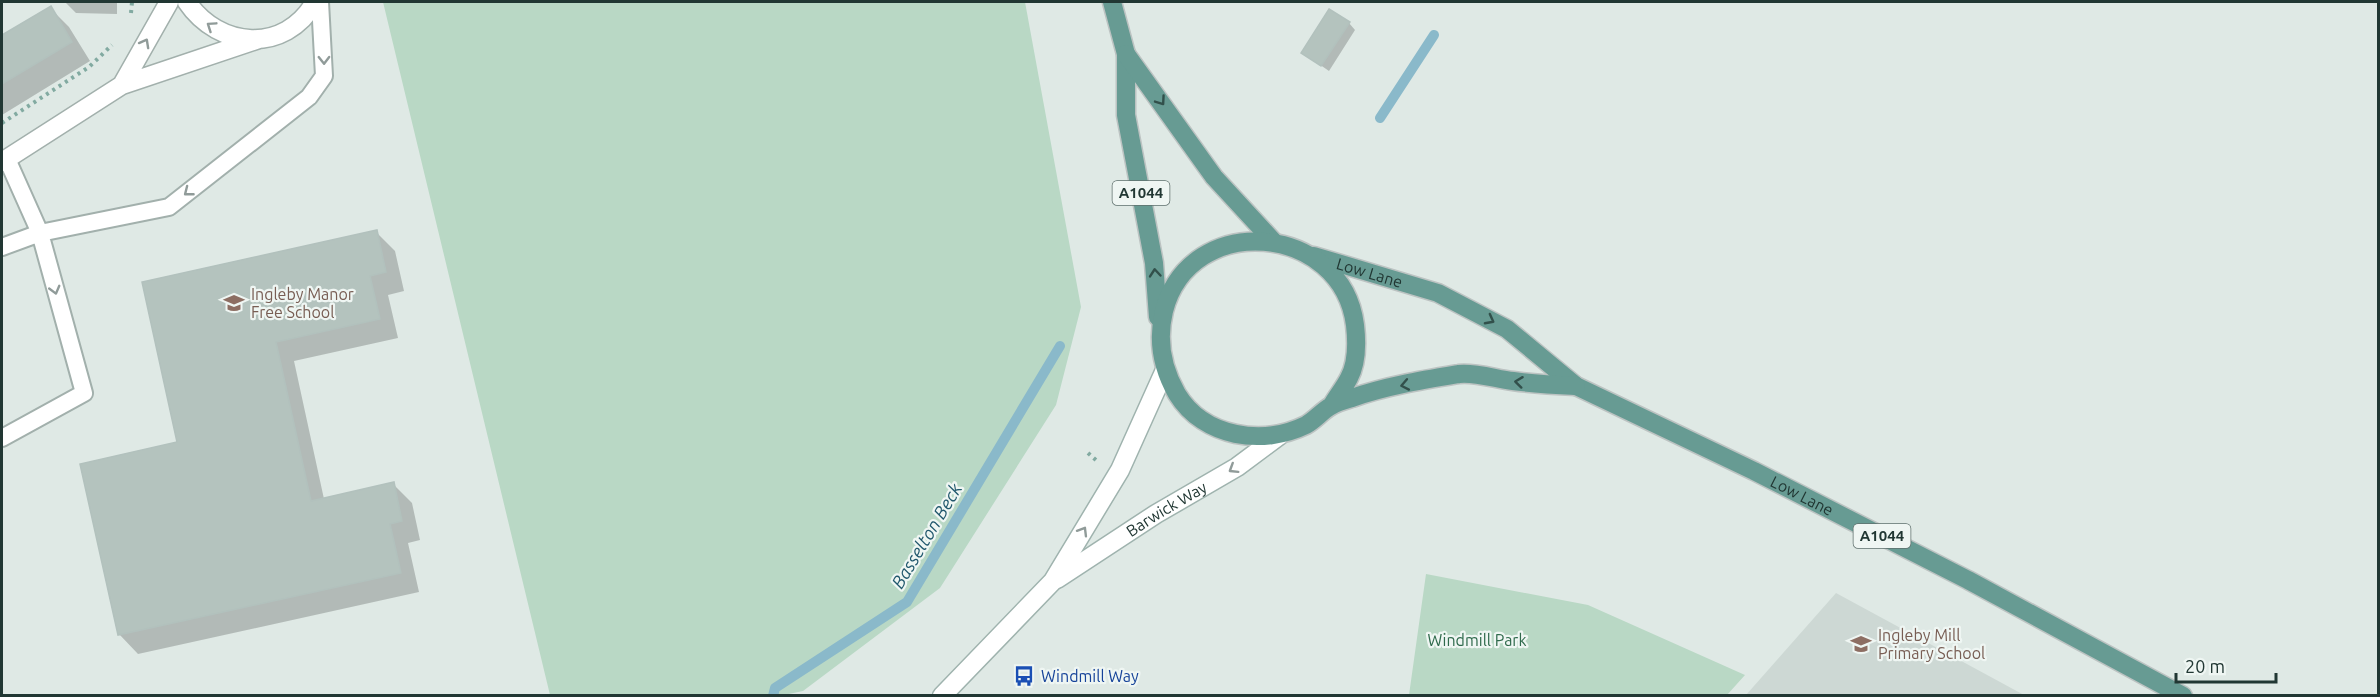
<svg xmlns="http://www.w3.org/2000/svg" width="2380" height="697" viewBox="0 0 2380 697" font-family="Ubuntu,sans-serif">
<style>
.built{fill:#cdd8d4}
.green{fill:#b9d8c5}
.shadow{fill:#0003}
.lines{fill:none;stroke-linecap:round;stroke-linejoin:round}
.stream{stroke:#8ab9ca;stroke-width:10}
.building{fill:#b4c3be;stroke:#b2c1bd;stroke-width:1.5}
.lane-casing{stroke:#a2b0ac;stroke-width:20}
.street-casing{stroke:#a2b0ac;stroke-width:21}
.secondary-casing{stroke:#9fb3ae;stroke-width:21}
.primary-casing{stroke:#bcc3c2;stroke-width:21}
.path{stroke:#82aaa1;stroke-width:4;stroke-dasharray:3 4.5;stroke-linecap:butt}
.lane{stroke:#fff;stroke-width:16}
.street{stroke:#fff;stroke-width:18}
.secondary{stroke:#fff;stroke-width:18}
.primary{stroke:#679b93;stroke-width:18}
.oneway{stroke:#909b99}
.oneway2{stroke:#32504b}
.labels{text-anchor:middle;stroke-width:4.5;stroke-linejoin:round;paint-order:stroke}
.shield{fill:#eff6f3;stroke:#5f706d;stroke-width:1.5}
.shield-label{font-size:15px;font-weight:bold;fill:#213733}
.street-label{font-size:16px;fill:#213733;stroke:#eff6f3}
.education-label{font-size:16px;fill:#785e54;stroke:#eff6f3;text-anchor:start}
.park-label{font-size:16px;fill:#2f6a4c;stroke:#eff6f3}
.transit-label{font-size:16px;fill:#164399;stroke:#eff6f3;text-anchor:start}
.water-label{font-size:18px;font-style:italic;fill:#21586d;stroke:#eff6f3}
</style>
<rect width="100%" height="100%" fill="#dfe9e5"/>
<path class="built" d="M1836 593 2024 695H1746Z"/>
<path class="green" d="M383 2H1025L1081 307 1056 405 940 588 803 691 779 696 550 695Z
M1426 574 1588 605 1745 675 1727 695H1409Z"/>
<path class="shadow" d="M65 2H117V14L76 13Z
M50 8 69 27 90 61 2 115V37Z
M1349 23 1355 30 1329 71 1303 53Z
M376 232 395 251 404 291 388 295 398 338 294 361 324 499 393 484 412 503 420 540 408 543 419 592 138 654 119 634 179 444Z"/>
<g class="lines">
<path class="stream" d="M1380 118 1434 35
M773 696 775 688 907 602 1060 346"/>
</g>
<path class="building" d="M51 6 72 42 2 84V35Z
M1329 9 1350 22 1321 66 1301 53Z
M377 230 386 272 370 276 380 319 276 342 311 501 394 482 402 521 390 524 401 573 118 635 80 464 177 442 142 282Z"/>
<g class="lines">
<g class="lane-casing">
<path id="lane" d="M2 247 40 233 169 207 309 97 324 76 320 2
M2 438 84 393 40 233 7 159"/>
</g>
<g class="street-casing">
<path id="street" d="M187 2C219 49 285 54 315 2
M122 85 169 2
M2 162 122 85 259 39"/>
</g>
<g class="secondary-casing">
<g id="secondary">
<path id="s1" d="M1057 579 1156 514 1237 467 1280 435"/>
<path d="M942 696 1053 581 1120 470 1165 370"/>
</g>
</g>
<g class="primary-casing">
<g id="primary">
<path d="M1112 2 1126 54V115L1154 263 1158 317"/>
<path d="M1126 54 1214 177 1273 241"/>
<path id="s2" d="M1314 256 1438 293 1507 329 1576 386 1754 471 1968 580 2183 696"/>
<path d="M1332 405C1337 396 1344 388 1349 378 1357 363 1357 342 1355 325 1342 223 1190 210 1164 311 1157 340 1162 368 1177 394 1204 438 1263 446 1306 425 1315 420 1322 411 1331 406 1337 402 1345 400 1352 398 1386 386 1423 380 1459 374 1475 372 1496 379 1513 381 1534 384 1555 385 1576 386"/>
</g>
</g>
<path class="path" d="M131 13 132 2
M2 123 89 67 112 45
M1088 453 1096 460"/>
<use href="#lane" class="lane"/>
<use href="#street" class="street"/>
<use href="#secondary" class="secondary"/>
<use href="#primary" class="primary"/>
</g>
<defs><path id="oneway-chevron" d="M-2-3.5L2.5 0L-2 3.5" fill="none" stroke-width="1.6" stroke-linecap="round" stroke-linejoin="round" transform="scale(1.5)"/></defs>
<g class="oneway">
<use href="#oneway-chevron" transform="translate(211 26) rotate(-146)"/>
<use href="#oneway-chevron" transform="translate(145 43) rotate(-61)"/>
<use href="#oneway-chevron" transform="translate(324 60) rotate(89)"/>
<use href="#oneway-chevron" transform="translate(188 192) rotate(142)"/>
<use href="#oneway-chevron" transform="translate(55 290) rotate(75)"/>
<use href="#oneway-chevron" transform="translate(1233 469) rotate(148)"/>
<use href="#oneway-chevron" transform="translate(1083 531) rotate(-59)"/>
</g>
<g class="oneway2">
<use href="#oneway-chevron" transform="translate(1161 101) rotate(55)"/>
<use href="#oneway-chevron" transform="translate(1155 273) rotate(-95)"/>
<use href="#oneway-chevron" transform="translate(1490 320) rotate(28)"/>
<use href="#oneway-chevron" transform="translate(1519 382) rotate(-173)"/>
<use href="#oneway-chevron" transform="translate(1405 385) rotate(169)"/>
</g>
<defs>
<g id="school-bare" transform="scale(1.62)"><path d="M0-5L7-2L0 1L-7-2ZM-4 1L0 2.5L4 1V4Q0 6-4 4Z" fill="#8d6e63" stroke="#eff6f3" stroke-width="2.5" paint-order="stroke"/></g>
<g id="bus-bare" transform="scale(1.62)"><path d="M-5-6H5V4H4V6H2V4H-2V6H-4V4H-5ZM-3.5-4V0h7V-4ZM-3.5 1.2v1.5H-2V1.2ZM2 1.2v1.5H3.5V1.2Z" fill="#1a4fb4" stroke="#eff6f3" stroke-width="2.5" paint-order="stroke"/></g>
</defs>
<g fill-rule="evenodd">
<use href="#school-bare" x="234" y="303"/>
<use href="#school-bare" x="1861" y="644"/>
<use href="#bus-bare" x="1024" y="676"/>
</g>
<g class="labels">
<g class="shield">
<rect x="1112.5" y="181" width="57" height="24" rx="4.5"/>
<rect x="1853.5" y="524" width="57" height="24" rx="4.5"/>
</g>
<g class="shield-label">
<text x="1141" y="198">A1044</text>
<text x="1882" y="541">A1044</text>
</g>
<g class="street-label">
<text dy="6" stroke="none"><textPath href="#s2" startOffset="58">Low Lane</textPath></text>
<text dy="6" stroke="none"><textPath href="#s2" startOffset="548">Low Lane</textPath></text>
<text dy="6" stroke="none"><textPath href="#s1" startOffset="130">Barwick Way</textPath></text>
</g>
<g class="education-label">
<text x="251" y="300">Ingleby Manor<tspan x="251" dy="18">Free School</tspan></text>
<text x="1878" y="641">Ingleby Mill<tspan x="1878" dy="18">Primary School</tspan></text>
</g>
<g class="park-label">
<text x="1477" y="646">Windmill Park</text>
</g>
<g class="transit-label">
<text x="1041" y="682">Windmill Way</text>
</g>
<g class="water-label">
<text transform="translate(927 536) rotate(-59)" y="6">Basselton Beck</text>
</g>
</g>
<rect width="2380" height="697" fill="none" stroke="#213733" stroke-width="6"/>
<path d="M2176 673v9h100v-9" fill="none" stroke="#213733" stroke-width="3"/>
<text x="2185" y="673" font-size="18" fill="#213733" stroke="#eff6f3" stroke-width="4.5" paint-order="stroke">20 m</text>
</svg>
